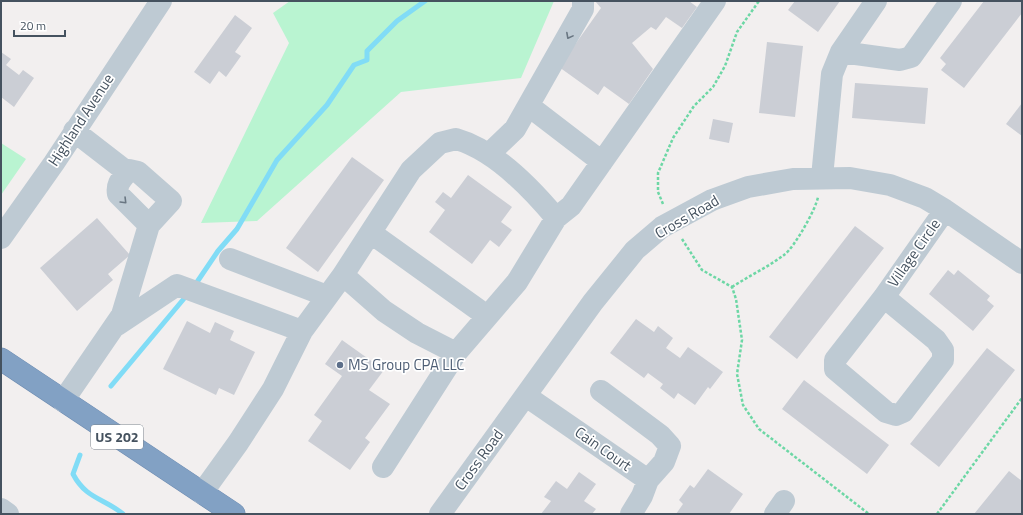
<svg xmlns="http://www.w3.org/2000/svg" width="1023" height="515" viewBox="0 0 1023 515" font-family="'Titillium Web',sans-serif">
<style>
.green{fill:#b9f4d1}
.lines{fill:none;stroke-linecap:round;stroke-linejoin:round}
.stream{stroke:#81dcf6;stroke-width:5}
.building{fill:#cbced5}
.highway-casing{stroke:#6d8bb0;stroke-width:23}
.path{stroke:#6dd7a5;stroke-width:2.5;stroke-dasharray:3 2;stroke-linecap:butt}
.minor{stroke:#becad3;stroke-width:22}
.highway{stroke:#82a1c4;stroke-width:22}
.oneway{stroke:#697682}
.service-dot{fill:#5c6f8a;stroke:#fff;stroke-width:1.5}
.labels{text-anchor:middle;stroke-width:3.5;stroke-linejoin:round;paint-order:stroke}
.shield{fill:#fff;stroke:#7d868f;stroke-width:1}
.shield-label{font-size:14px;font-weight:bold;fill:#45525f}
.street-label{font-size:15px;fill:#45525f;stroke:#fff}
.service-label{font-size:15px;fill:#4e5e75;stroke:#fff;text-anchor:start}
</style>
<rect width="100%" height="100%" fill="#f2efef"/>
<path class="green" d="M290 1H554L521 78 401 92 257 221 201 223 289 43 273 13Z
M1 143 26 159 1 195Z"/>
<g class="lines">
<path class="stream" d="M195 285 218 251 237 229 277 160 327 105 354 65 367 60V51L397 21 425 1
M111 386 187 295
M80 455 73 474C86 499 104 498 123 514"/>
</g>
<path class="building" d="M595 1H689L697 7 682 28 666 17 656 30 651 27 632 43 653 69 629 104 604 86 598 95 559 67 601 8Z
M795 1H840L818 32 788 10Z
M984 1H1022V13L964 88 941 70 946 64 940 58Z
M235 15 252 28 235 52 241 56 226 77 219 71 210 84 194 72Z
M767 42 803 46 795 117 759 113Z
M1 52 11 59 6 65 19 75 23 70 34 78 14 107 1 97Z
M855 83 928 88 925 124 852 118Z
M1022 103V136L1006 124Z
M713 119 733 123 729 143 709 139Z
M352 157 384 180 318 272 286 248Z
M468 175 512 207 501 222 512 230 499 247 490 240 472 264 429 232 445 210 435 202 443 192 451 198Z
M97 218 130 255 108 274 113 280 77 311 40 268Z
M855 226 884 248 797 359 769 337Z
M948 270 954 275 958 270 990 296 987 300 994 306 973 331 929 294Z
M636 319 654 332 658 326 673 338 666 348 680 358 688 347 723 372 710 389 708 387 695 405 678 393 674 399 660 388 663 384 648 373 644 378 610 353Z
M187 321 210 333 215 322 234 331 230 340 255 352 234 395 219 388 216 395 163 369Z
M342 340 384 370 369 390 390 404 365 438 370 442 350 470 308 441 322 421 314 415 342 376 325 364Z
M987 348 1015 370 939 467 910 444Z
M804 380 889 445 867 474 782 409Z
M708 469 743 494 729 514H676L683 504 679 500 690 485 694 488Z
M1009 471 1022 481 1021 514H974Z
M579 472 596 484 584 501 596 509 592 514H541L551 501 544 497 556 481 567 489Z"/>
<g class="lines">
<g class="highway-casing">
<path id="highway" d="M1 359 234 514"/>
</g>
<path class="path" d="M663 204 658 192V173L673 138 694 106 713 87 725 66 737 32 759 1
M682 239 702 270 732 287 736 299 742 340 737 374 743 405 759 429 869 514
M732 287C749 276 768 267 784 255 794 248 816 209 818 197
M937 514 1022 398"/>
<path class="minor" d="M841 52 900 60 911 57 951 1
M529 106 602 162
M74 131 127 172
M456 139C495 150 531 188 556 218L517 282 456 353 417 333 384 311 343 275 411 170 440 143Z
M489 154 515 129 583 9V1
M822 177 832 74 841 52 876 1
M556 218 571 206 715 1
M371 233 487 316
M1 238 54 163 161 1
M230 259 327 296
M884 297 936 340 943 350V360L903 412 896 415 886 412 835 369V360L884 297 945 210
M117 325 177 285 302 331
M601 391 660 435 670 446 664 462 648 480
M526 396 648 480 642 496 631 514
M63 401 122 315 149 225 171 201 138 172 129 170C122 179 116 183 118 194L149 225
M383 467 456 353
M202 493 238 443 273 389 302 331 343 275
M1 509 8 514
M440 514 593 302 635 250 662 227 712 200 748 187 793 179 850 178 890 185 925 198 945 210 1022 263
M775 514 784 501"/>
<use href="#highway" class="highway"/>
</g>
<defs><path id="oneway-chevron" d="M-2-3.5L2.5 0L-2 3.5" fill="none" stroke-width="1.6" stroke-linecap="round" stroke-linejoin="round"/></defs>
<g class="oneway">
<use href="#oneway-chevron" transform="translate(569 36) rotate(118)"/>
<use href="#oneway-chevron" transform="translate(124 201) rotate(45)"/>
</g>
<circle class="service-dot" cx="340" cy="365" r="4"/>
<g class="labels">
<rect class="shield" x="91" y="425" width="52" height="24" rx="3"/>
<g class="shield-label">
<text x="117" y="442">US 202</text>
</g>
<g class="street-label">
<text transform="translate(81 120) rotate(-57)" y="5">Highland Avenue</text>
<text transform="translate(687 217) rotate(-30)" y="5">Cross Road</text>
<text transform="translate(914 253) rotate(-55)" y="5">Village Circle</text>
<text transform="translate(603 449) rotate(35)" y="5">Cain Court</text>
<text transform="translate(479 460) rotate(-54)" y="5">Cross Road</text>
</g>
<g class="service-label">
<text x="348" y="370">MS Group CPA LLC</text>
</g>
</g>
<rect width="1023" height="515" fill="none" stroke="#45525f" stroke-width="4"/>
<path d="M14 30v6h51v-6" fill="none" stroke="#45525f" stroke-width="2"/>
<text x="20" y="30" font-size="12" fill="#45525f" stroke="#ffffff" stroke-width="3" paint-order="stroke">20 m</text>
</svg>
